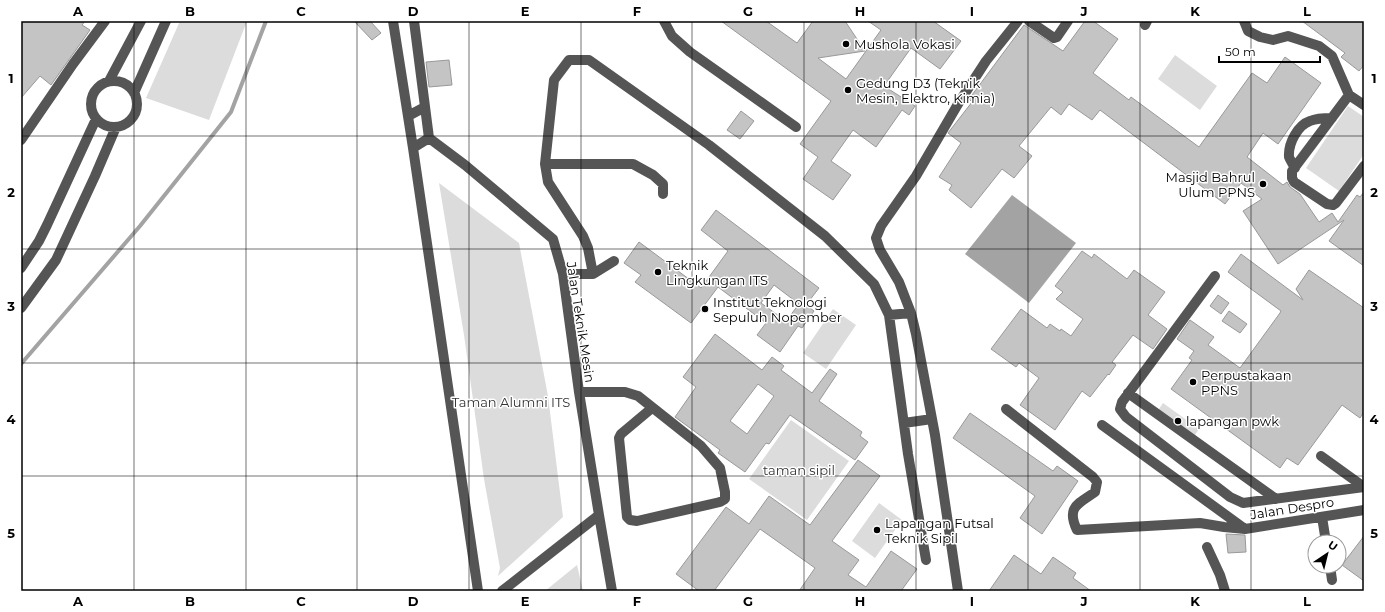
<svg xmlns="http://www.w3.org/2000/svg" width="1385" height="612" viewBox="0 0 1385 612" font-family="Montserrat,sans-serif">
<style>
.green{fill:#dcdcdc}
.water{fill:#a3a3a3}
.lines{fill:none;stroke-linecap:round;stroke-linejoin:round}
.stream{stroke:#a3a3a3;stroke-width:4}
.building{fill:#c4c4c4;stroke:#999;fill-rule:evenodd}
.minor{stroke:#555;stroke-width:10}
.grid{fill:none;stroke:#000;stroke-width:1;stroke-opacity:0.55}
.poi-dot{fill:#000;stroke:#fff;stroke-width:1.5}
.labels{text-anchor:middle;stroke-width:3;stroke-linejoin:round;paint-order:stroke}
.poi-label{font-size:13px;fill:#000;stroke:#fff;text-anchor:start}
.street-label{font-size:13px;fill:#000;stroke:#fff}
.park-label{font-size:13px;fill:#333;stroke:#fff}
.neatline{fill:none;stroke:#000;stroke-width:1.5}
.grid-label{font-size:13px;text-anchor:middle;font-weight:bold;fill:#000}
</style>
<rect width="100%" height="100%" fill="#fff"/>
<path class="green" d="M180 21H247L209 120 146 98Z
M1175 55 1217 86 1200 110 1158 79Z
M1348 106 1364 117V154L1339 191 1306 168Z
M439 183 519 243 548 396 563 517 498 576 500 568 484 479 464 335Z
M833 309 856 325 826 369 803 353Z
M1163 403 1199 429 1193 438 1157 412Z
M791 420 849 461 807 520 749 479Z
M879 503 902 520 875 558 852 541Z
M577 565 583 591H545Z"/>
<path class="water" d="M1012 195 1076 243 1029 303 965 254Z"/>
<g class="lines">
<path class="stream" d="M21 364 140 226 231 112 266 21"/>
</g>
<path class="building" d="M21 21H85L82 25 90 30 51 85 40 76 21 98Z
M354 21H370L381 33 372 40Z
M721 21H766L797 43 813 21H845L865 51 818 58 846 79 881 30 868 21H933L961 41 940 69 911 48 884 86 915 106 909 115 902 110 876 147 853 130 831 161 851 175 833 200 803 179 818 157 800 144 831 101Z
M1085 21H1093L1118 39 1093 73 1129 100 1131 97 1199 147 1252 73 1267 83 1285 57 1321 83 1278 144 1263 133 1247 157 1283 185 1287 182 1290 187 1300 194 1319 222 1332 213 1338 222 1357 195 1360 197 1364 192V266L1329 241 1344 220 1278 264 1243 211 1262 199 1241 183 1225 204 1100 110 1092 120 1069 104 1061 115 1051 107 1019 146 1032 156 1014 178 1002 169 971 208 949 190 952 185 939 177 961 143 948 133 972 102 969 99 1024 25 1063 51Z
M1302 21H1364V65L1359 71 1341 57 1345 53Z
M449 60 452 85 429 87 426 62Z
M741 111 754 121 740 139 727 130Z
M716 210 819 288 806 305 814 311 802 328 798 326 780 352 757 335 766 323 718 287 691 323 635 282 641 275 624 263 639 242 701 288 728 251 701 230ZM774 285 799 304 786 321 761 303Z
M1082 251 1092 258 1094 254 1127 279 1134 270 1165 292 1148 315 1167 329 1153 349 1133 335 1112 362 1116 365 1109 375 1108 374 1090 397 1082 391 1055 430 1020 405 1039 378 1019 363 1016 367 991 349 1021 309 1047 328 1050 324 1060 331 1061 329 1071 336 1083 319 1056 299 1063 292 1055 286Z
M1241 254 1303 300 1296 289 1309 270 1364 308V412L1360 418 1342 405 1298 465 1287 458 1280 468 1171 389 1192 360 1189 358 1194 351 1177 339 1190 320 1214 337 1208 345 1240 368 1280 313 1281 311 1228 272Z
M1218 295 1229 303 1221 314 1210 306Z
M1229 311 1247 324 1240 333 1222 321Z
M715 334 762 370 772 357 784 366 781 370 812 393 830 369 837 374 819 401 862 432 860 436 868 442 855 460 790 415 769 444 766 443 745 472 718 453 720 450 675 417 696 387 683 377ZM758 384 774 396 747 434 730 421Z
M970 413 1053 471 1057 466 1078 481 1042 534 1020 518 1035 496 953 438Z
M858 460 880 476 832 541 859 560 848 575 866 587 891 551 917 569 901 591H799L815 568 760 529 714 591H699L676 574 726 507 749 524 769 496 810 525Z
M1226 534 1245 535 1246 552 1228 553Z
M1364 536V581L1342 565Z
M1014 555 1041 574 1053 557 1076 573 1073 578 1091 591H989Z"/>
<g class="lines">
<path class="minor" d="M393 21 413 148 478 591
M414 21 429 138 465 165 553 239 563 274 579 392 599 515 502 591
M664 21 672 36 690 52 796 127
M1029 21 1054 38 1057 37 1068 21
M1244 21 1248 31 1260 37 1273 40 1288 36 1319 46 1332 56 1349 95 1364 105
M1145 25 1147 21
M109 81 141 21
M91 104a23 23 0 1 1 46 0a23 23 0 1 1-46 0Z
M134 93 166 21
M1349 95 1292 171V178L1294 182 1327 204 1333 205 1336 203 1364 166
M408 116 425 107
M21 140 73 64 105 21
M413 148 429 138
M545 164H633L653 175 663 184V194
M1295 168C1293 164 1290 160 1289 157 1288 143 1298 125 1310 121 1317 118 1325 118 1332 118
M21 268 39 241 47 225 96 119
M563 274H593L588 248 583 236 548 182 545 164 554 80 569 60H589L709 145 825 236 874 284 889 315 908 454 926 560
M593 274 614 261
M1215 276 1122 402 1120 409 1126 417 1230 497 1243 503 1364 487
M21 308 56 260 95 176 116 127
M889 315 911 313
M579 392H625L638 396 701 446 720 468 725 492V499L720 502 637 521 630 520 627 517 619 438 621 434 652 408
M1128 393 1276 499
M1006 409 1093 477 1097 482 1095 492C1078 504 1066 507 1077 530L1200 523 1224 527 1245 529 1364 510
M904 423 932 419
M1102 425 1245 529
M1321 456 1364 487
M599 515 612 591
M1322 517 1326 542
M1207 547 1220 575 1225 591
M1330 566 1332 580
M958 591 935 435 916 334 911 313 899 282 880 250 876 238 881 226 916 176 958 104 986 61 1018 21"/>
</g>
<path class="grid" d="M134 21V591M246 21V591M357 21V591M469 21V591M581 21V591M692 21V591M804 21V591M916 21V591M1028 21V591M1140 21V591M1251 21V591M21 136H1364M21 249H1364M21 363H1364M21 476H1364"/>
<g class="poi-dot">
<circle cx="846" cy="44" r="4"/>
<circle cx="848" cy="90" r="4"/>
<circle cx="1263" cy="184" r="4"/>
<circle cx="658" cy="272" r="4"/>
<circle cx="705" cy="309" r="4"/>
<circle cx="1193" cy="382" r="4"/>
<circle cx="1178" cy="421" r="4"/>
<circle cx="877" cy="530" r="4"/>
</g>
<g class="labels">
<g class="poi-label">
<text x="854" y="49">Mushola Vokasi</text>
<text x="856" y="88">Gedung D3 (Teknik<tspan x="856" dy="15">Mesin, Elektro, Kimia)</tspan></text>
<text x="1255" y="182" text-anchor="end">Masjid Bahrul<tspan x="1255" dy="15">Ulum PPNS</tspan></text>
<text x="666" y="270">Teknik<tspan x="666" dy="15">Lingkungan ITS</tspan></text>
<text x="713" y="307">Institut Teknologi<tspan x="713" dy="15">Sepuluh Nopember</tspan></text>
<text x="1201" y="380">Perpustakaan<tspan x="1201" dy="15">PPNS</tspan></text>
<text x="1186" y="426">lapangan pwk</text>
<text x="885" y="528">Lapangan Futsal<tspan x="885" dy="15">Teknik Sipil</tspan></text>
</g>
<g class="street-label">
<text transform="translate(581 322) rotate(81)" y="5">Jalan Teknik Mesin</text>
<text transform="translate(1292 508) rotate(-9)" y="5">Jalan Despro</text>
</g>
<g class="park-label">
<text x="511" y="407">Taman Alumni ITS</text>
<text x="799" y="475">taman sipil</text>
</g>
</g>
<rect width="1385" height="612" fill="none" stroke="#ffffff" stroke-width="44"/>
<g transform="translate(1327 554) rotate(35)"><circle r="19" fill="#ffffff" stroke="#999999"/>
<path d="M0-3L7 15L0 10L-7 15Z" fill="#000000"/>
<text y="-6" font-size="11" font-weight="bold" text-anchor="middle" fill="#000000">U</text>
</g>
<path d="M1219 56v6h101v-6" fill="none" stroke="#000000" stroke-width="2"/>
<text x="1225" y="56" font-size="12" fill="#000000" stroke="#ffffff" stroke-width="3" paint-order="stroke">50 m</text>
<rect x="22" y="22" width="1341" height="568" class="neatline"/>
<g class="grid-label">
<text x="78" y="16">A</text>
<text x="190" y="16">B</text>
<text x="301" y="16">C</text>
<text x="413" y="16">D</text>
<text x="525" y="16">E</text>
<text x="637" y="16">F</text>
<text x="748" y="16">G</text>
<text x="860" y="16">H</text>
<text x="972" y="16">I</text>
<text x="1084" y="16">J</text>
<text x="1195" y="16">K</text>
<text x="1307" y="16">L</text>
<text x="11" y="83">1</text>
<text x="1374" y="83">1</text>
<text x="11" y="197">2</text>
<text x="1374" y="197">2</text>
<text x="11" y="311">3</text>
<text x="1374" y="311">3</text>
<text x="11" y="424">4</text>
<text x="1374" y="424">4</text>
<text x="11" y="538">5</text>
<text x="1374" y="538">5</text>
<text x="78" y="606">A</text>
<text x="190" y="606">B</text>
<text x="301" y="606">C</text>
<text x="413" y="606">D</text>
<text x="525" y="606">E</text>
<text x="637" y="606">F</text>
<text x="748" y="606">G</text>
<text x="860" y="606">H</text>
<text x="972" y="606">I</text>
<text x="1084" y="606">J</text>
<text x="1195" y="606">K</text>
<text x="1307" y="606">L</text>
</g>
</svg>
